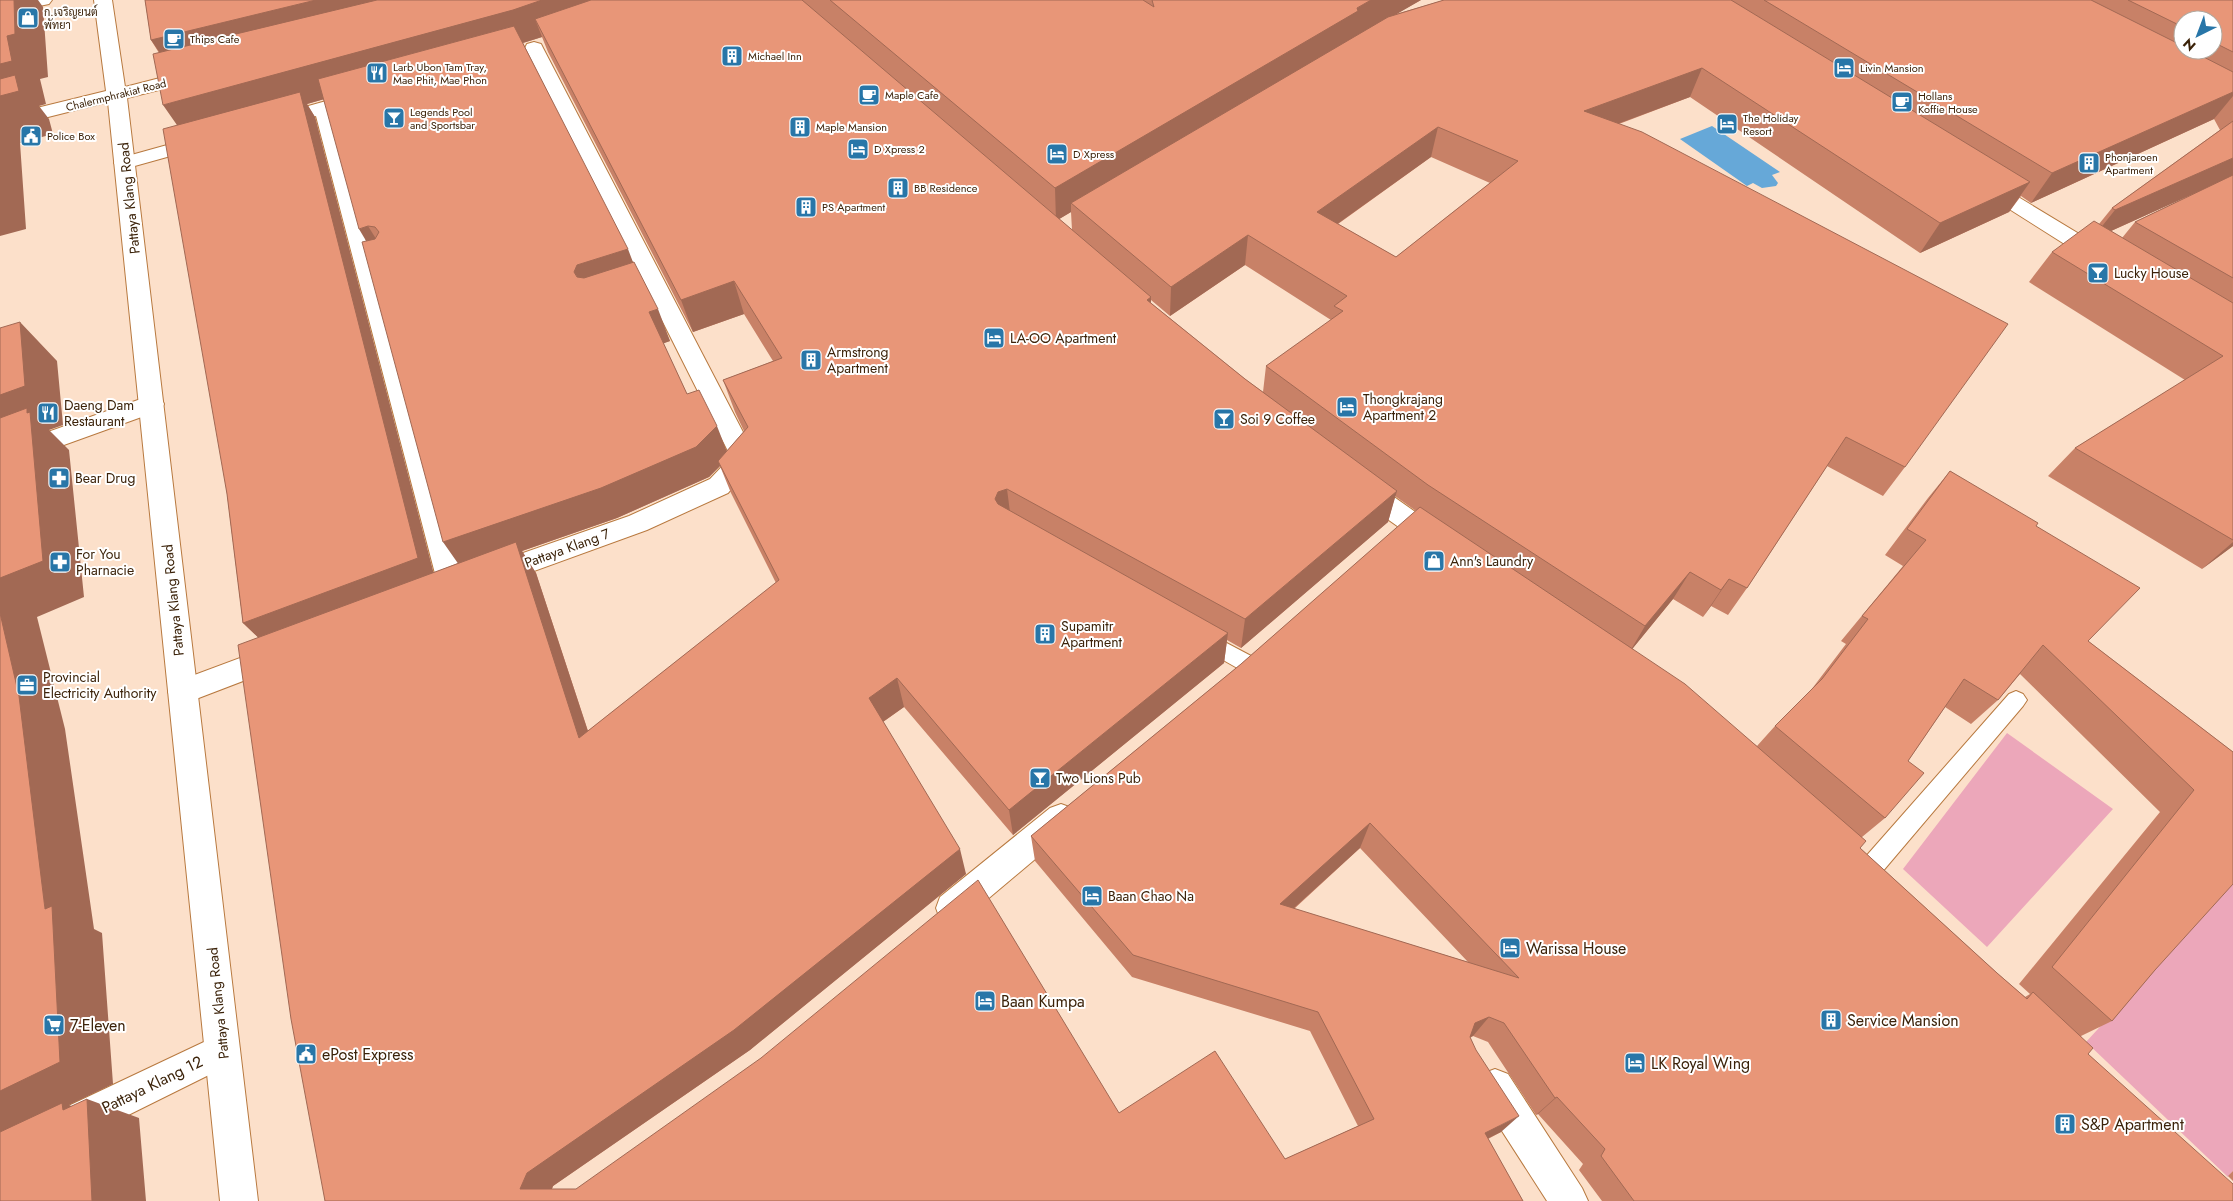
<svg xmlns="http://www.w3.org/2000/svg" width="2233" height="1201" viewBox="0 0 2233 1201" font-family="Jost,Sarabun,sans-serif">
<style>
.green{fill:#eca7ba}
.water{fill:#66a8d8}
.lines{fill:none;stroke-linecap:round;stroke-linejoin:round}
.lane-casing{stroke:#b8793f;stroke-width:2}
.street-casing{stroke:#b8793f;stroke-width:2}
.secondary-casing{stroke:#b8793f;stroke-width:2}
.lane{fill:#fff;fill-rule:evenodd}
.street{fill:#fff;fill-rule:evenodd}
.secondary{fill:#fff;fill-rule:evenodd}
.wall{fill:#c88167;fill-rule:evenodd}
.shaded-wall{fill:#a26954}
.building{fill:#e89678;stroke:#a26954;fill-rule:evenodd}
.labels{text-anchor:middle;stroke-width:4;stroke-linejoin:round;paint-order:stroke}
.far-poi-label{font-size:11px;fill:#3b2209;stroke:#fff;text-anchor:start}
.far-street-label{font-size:11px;fill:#3b2209;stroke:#fff}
.street-label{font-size:14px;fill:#3b2209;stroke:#fff}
.poi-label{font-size:14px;fill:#3b2209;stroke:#fff;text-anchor:start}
.near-poi-label{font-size:16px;fill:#3b2209;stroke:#fff;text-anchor:start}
.near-street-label{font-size:16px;fill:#3b2209;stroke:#fff}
</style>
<rect width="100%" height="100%" fill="#fce0ca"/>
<path class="green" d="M2007 733 2113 809 1987 947 1903 869Z
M2233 882V1171L2228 1177 2086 1042Z"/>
<path class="water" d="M1712 126 1780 172 1772 175 1778 183 1776 186 1762 188 1753 183 1747 186 1680 139Z"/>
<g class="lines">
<g class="lane-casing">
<path id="lane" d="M1202 630 1253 657 1256 663 1253 669 1246 672 1239 669 1195 644 1192 638 1195 632Z
M2016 691 2023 694 2027 700 2023 706 1877 878 1869 881 1861 878 1857 870 1861 862 2009 694Z"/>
</g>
<g class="street-casing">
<path id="street" d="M18 0H52L49 4 0 14V4Z
M534 42 541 44 543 48 757 459 728 493 647 530 493 586 483 583 479 575 483 567 629 516 710 479 731 457 525 48 527 44Z
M362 91 369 93 372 97 369 101 334 111 467 589 463 597 453 600 443 597 439 589 316 116 276 127 269 125 266 121 269 117Z
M203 135 210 137 213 141 210 145 124 169 117 167 114 163 117 159Z
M1983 178 1990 180 2109 252 2112 257 2109 262 2101 264 2093 262 1976 188 1973 184 1976 180Z
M152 395 161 398 164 404 161 410 0 468V449Z
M1361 477 1370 480 1445 533 1449 540 1445 547 1436 550 1427 547 1352 494 1348 487 1352 480Z
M275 645 285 649 289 657 285 665 183 704 173 701 168 692 173 683Z
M1061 804 1072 808 1077 818 1072 828 964 919 952 924 940 919 936 908 940 897 1050 808Z
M223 1033 235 1038 240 1050 235 1062 86 1136 73 1141 60 1136 55 1123 60 1110Z
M1495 1069 1508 1074 1582 1188 1588 1201H1547L1482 1100 1477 1087 1482 1074Z"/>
</g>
<g class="secondary-casing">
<path id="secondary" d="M94 0H112L125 87 195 69 202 71 204 75 202 79 127 98 258 1201H220L108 102 0 129V117L106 91Z"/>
</g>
<use href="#lane" class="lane"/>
<use href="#street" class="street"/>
<use href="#secondary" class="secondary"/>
</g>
<path class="wall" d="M145 0H1421L1396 14 1444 0H2233V546L2202 569 2048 476 2075 448 2185 380 2029 282 2052 252 2099 224 2112 208 2220 130 2214 119 2031 203 2021 196 2009 212 1920 253 1690 97 1619 124 1905 467 1883 496 1827 466 1747 588 1728 615 1711 606 1703 617 1673 599 1632 649 1757 746 1775 726 1811 690 1846 644 1841 641 1903 566 1885 555 1928 498 1950 471 2036 526 2088 641 2233 752 2155 970 2112 1021 2081 1036 2088 1054 2233 1201H1602L1579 1170 1583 1164 1538 1114 1536 1115 1488 1042 1473 1036 1470 1038 1501 1132 1488 1139 1523 1201H325L258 637 243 623 227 494 177 125 159 53 151 40ZM2183 20H2213V50H2183ZM542 37 548 52 693 332 744 314 773 361 723 380 735 412 744 431 727 451 687 394 663 343 670 341 633 263 523 43ZM324 99 366 241 458 563 433 573 315 117 307 104ZM1431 157 1490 183 1396 257 1338 224ZM2199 191 2135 222 2122 238 2111 231ZM1071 212 1072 230 1059 219ZM1245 265 1331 320 1266 366 1263 392 1245 379 1151 303V300L1170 316ZM720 466 731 493 776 583 588 731 536 573 522 551 617 518 709 477ZM1395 496 1416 511 1241 664 1031 836 1035 861 1132 977 1310 1031 1358 1126 1285 1159 1119 1113 576 1189H552L553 1186 750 1050 966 874 883 722 904 707 1013 835 1224 663 1227 640 1241 648 1388 522ZM2020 674 2160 812 2019 984 2030 994 2025 997 1997 973 1860 848 1862 837 1885 818 1908 761 1945 707 1971 724 1998 700ZM1360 848 1468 962 1294 909Z
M2233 1171V1181L2228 1176Z"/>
<path class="shaded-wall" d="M14 0H38L43 7 48 77 40 79 46 104 39 106 49 119 53 134 20 143 26 229 0 236V64Z
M316 0H464L173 72 151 40Z
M542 0H648L535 19 542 37 526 42 307 104 315 117 436 582 267 646 243 623 186 138 163 105Z
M1371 0H1421L1071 203V212L1056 221 1055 188Z
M1702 68 1690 97 1574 140 1584 111Z
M2233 92V96L2214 119 2031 203 2052 173Z
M1438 127 1431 157 1312 242 1317 212Z
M2233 158V176L2091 240 2115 210Z
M2030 182 2009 212 1920 253 1940 223Z
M368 226 388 258 378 261 359 229Z
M1248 235 1245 265 1170 316 1171 287Z
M628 249 640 281 591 297 574 272 577 265Z
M734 281 744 314 693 332 681 300Z
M1151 297 1150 330 1147 300Z
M658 309 670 341 662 344 649 312Z
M20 322 57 361 63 425 49 430 69 450 84 597 37 617 65 729 94 929 102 933 113 1084 69 1105 87 1112V1099L139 1118 146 1201H92L0 1138V1091L45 909 0 613V395Z
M717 426 729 457 718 461 720 466 709 477 617 518 522 551 536 573 599 765 443 542Z
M1007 489 1011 520 998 530 995 499 998 492Z
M1397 491 1388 522 1241 648 1245 619Z
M2233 542V546L2202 569Z
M1690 572 1673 599 1629 653 1645 626Z
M1729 579 1711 606 1703 617 1721 590Z
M1228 633 1224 663 1013 835 1009 810Z
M897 678 904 707 877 726 869 698Z
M1370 823 1360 848 1273 927 1280 904Z
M960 849 966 874 750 1050 553 1186 547 1201 520 1189 527 1173Z
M1489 1017 1473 1036 1460 1042 1475 1023Z
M1557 1097 1538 1114 1536 1115 1555 1098Z
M1519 1116 1501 1132 1468 1148 1485 1133Z"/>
<path class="building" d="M0 0H14L15 34 7 36 12 61 0 64Z
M145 0H316L151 40Z
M377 0H542L513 10 163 105 153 54Z
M591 0H802L1151 297 1147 300 1245 379 1397 491 1245 619 1007 489 998 492 995 499 998 504 1228 633 1009 810 897 678 869 698 960 849 734 1030 527 1173 520 1189H576L761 1058 978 880 1119 1113 1215 1051 1285 1159 1374 1119 1318 1012 1133 955 1031 836 1241 664 1420 507 1685 684 1866 841 1860 848 1997 973 2027 999 2033 992 2093 1048 2088 1054 2233 1184V1201H1634L1601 1156 1605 1149 1557 1097 1555 1098 1504 1023 1489 1017 1475 1023 1470 1037 1476 1050 1519 1116 1485 1133 1523 1201H325L291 1019 238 645 516 542 579 738 779 580 718 461 748 427 723 380 782 358 734 281 681 300 535 19ZM1370 823 1519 978 1280 904Z
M830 0H1143L1154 7 1152 0H1371L1357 8 1358 11 1055 188Z
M1444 0H1731L2030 182 1940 223 1702 68 1584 111 1642 132 2008 324 1905 467 1846 437 1747 588 1729 579 1721 590 1690 572 1645 626 1428 485 1266 366 1343 311 1334 306 1347 296 1248 235 1171 287 1071 203 1388 17ZM1438 127 1518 161 1396 257 1317 212Z
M1764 0H2091L2183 46V50H2190L2233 72V92L2052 173Z
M2128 0H2233V52L2213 42V20H2183V27Z
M514 26 628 249 577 265 574 272 577 277 584 278 634 262 658 309 649 312 687 394 699 390 717 426 696 447 601 488 443 542 362 242 375 239 379 232 375 227 368 226 359 229 318 79Z
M15 75 19 91 0 96V79Z
M300 92 418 558 243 623 227 494 163 129Z
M2233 121V158L2115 210 2112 208Z
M2233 175V278L2135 222Z
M2094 221 2233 303V540L2075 448 2223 356 2052 252Z
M20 322 25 386 0 395V328Z
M27 408V413L30 412 43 561 0 578V418Z
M1950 471 2038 523 2036 526 2140 588 2088 641 2233 752V884L2155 970 2112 1021 2052 967 2194 790 2043 645 1998 700 1964 679 1908 761 1924 773 1885 818 1775 726 1822 679 1868 619 1862 616 1926 540 1907 529Z
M0 613 19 696 45 909 52 906 60 1062 0 1091Z
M87 1099 92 1201H0V1132L62 1103 63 1110Z"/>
<defs>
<g id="shop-square" transform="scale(1.125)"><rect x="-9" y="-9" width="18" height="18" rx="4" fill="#2876a8" stroke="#fff"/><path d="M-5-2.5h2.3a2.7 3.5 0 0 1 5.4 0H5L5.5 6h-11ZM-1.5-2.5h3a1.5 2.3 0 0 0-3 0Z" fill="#fff"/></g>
<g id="cafe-square" transform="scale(1.125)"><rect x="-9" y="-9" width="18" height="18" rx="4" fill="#2876a8" stroke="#fff"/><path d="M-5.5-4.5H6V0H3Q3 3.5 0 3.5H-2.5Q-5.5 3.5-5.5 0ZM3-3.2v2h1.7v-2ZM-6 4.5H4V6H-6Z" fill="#fff"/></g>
<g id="building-square" transform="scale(1.125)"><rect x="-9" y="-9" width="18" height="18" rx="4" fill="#2876a8" stroke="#fff"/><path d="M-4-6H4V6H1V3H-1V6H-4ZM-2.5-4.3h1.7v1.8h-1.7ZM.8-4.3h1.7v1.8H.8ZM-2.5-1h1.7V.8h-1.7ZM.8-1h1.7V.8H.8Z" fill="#fff"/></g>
<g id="hotel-square" transform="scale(1.125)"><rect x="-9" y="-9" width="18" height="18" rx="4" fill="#2876a8" stroke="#fff"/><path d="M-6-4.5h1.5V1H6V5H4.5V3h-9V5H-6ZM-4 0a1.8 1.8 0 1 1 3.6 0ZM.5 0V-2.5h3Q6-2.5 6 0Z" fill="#fff"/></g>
<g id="restaurant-square" transform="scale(1.125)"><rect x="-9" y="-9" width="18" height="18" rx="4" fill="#2876a8" stroke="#fff"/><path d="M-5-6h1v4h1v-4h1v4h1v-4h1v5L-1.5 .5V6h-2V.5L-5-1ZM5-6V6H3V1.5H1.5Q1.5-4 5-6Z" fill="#fff"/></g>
<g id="bar-square" transform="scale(1.125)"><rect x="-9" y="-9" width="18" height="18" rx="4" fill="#2876a8" stroke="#fff"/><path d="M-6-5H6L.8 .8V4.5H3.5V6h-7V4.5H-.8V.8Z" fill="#fff"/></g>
<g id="civic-square" transform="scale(1.125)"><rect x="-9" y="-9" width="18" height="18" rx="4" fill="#2876a8" stroke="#fff"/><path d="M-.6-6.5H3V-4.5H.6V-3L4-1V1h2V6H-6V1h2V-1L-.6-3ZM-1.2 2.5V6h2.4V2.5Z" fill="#fff"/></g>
<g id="pharmacy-square" transform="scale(1.125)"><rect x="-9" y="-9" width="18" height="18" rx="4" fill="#2876a8" stroke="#fff"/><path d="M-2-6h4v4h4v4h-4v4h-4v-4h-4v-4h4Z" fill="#fff"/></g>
<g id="office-square" transform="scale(1.125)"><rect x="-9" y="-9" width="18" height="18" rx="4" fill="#2876a8" stroke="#fff"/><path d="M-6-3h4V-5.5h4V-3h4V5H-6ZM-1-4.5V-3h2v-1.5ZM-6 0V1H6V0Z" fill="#fff"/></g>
<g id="supermarket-square" transform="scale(1.125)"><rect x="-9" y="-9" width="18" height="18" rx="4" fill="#2876a8" stroke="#fff"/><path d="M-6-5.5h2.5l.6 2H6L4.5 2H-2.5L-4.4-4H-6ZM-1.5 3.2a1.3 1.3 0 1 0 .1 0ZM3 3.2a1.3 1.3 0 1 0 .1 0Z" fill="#fff"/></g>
</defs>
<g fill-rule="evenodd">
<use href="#shop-square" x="28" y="18"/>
<use href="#cafe-square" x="174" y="39"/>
<use href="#building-square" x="732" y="56"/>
<use href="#hotel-square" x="1844" y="68"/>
<use href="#restaurant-square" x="377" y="73"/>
<use href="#cafe-square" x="869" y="95"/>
<use href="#cafe-square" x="1902" y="102"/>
<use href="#bar-square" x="394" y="118"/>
<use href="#hotel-square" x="1727" y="124"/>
<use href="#building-square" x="800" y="127"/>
<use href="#civic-square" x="31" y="136"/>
<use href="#hotel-square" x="858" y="149"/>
<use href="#hotel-square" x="1057" y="154"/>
<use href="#building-square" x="2089" y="163"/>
<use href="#building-square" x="898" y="188"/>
<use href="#building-square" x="806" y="207"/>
<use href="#bar-square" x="2098" y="273"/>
<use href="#hotel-square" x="994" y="338"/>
<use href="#building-square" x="811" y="360"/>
<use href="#hotel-square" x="1347" y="407"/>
<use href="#restaurant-square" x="48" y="413"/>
<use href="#bar-square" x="1224" y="419"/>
<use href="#pharmacy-square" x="59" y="478"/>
<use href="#shop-square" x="1434" y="561"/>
<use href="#pharmacy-square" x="60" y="562"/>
<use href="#building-square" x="1045" y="634"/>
<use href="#office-square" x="27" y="685"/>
<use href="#bar-square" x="1040" y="778"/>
<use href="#hotel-square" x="1092" y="896"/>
<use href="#hotel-square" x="1510" y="948"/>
<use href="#hotel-square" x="985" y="1001"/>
<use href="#building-square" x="1831" y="1020"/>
<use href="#supermarket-square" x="54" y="1025"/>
<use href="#civic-square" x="306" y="1054"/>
<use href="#hotel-square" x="1635" y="1063"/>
<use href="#building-square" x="2065" y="1124"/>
</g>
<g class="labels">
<g class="far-poi-label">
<text x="44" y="16">ก.เจริญยนต์<tspan x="44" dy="13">พัทยา</tspan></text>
<text x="190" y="43">Thips Cafe</text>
<text x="748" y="60">Michael Inn</text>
<text x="393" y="71">Larb Ubon Tam Tray,<tspan x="393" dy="13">Mae Phit, Mae Phon</tspan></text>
<text x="1860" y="72">Livin Mansion</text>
<text x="885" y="99">Maple Cafe</text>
<text x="1918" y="100">Hollans<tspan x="1918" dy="13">Koffie House</tspan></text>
<text x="410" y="116">Legends Pool<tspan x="410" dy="13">and Sportsbar</tspan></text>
<text x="1743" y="122">The Holiday<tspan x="1743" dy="13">Resort</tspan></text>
<text x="816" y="131">Maple Mansion</text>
<text x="47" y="140">Police Box</text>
<text x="874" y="153">D Xpress 2</text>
<text x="1073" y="158">D Xpress</text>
<text x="2105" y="161">Phonjaroen<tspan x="2105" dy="13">Apartment</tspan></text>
<text x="914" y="192">BB Residence</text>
<text x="822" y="211">PS Apartment</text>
</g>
<g class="far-street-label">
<text transform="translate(116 95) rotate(-14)" y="4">Chalermphrakiat Road</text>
</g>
<g class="street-label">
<text transform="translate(129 198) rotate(-96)" y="5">Pattaya Klang Road</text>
<text transform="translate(567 548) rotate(-20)" y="5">Pattaya Klang 7</text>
<text transform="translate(173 600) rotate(-96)" y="5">Pattaya Klang Road</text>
<text transform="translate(218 1003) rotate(-96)" y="5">Pattaya Klang Road</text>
</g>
<g class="poi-label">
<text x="2114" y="278">Lucky House</text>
<text x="1010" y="343">LA-OO Apartment</text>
<text x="827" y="357">Armstrong<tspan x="827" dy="16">Apartment</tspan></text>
<text x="1363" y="404">Thongkrajang<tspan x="1363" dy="16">Apartment 2</tspan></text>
<text x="64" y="410">Daeng Dam<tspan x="64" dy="16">Restaurant</tspan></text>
<text x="1240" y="424">Soi 9 Coffee</text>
<text x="75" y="483">Bear Drug</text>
<text x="76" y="559">For You<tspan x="76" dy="16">Pharnacie</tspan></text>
<text x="1450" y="566">Ann's Laundry</text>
<text x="1061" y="631">Supamitr<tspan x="1061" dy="16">Apartment</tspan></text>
<text x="43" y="682">Provincial<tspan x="43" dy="16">Electricity Authority</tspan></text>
<text x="1056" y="783">Two Lions Pub</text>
<text x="1108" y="901">Baan Chao Na</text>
</g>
<g class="near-poi-label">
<text x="1526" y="954">Warissa House</text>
<text x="1001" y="1007">Baan Kumpa</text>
<text x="1847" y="1026">Service Mansion</text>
<text x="70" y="1031">7-Eleven</text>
<text x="322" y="1060">ePost Express</text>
<text x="1651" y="1069">LK Royal Wing</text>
<text x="2081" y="1130">S&amp;P Apartment</text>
</g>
<g class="near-street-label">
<text transform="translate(152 1084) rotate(-26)" y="6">Pattaya Klang 12</text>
</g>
</g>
<g transform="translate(2198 35) rotate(222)"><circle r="24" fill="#ffffff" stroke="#b1a79d"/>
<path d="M0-4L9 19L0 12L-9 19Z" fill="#2876a8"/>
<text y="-8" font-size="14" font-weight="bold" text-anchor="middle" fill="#3b2209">N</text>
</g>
</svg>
